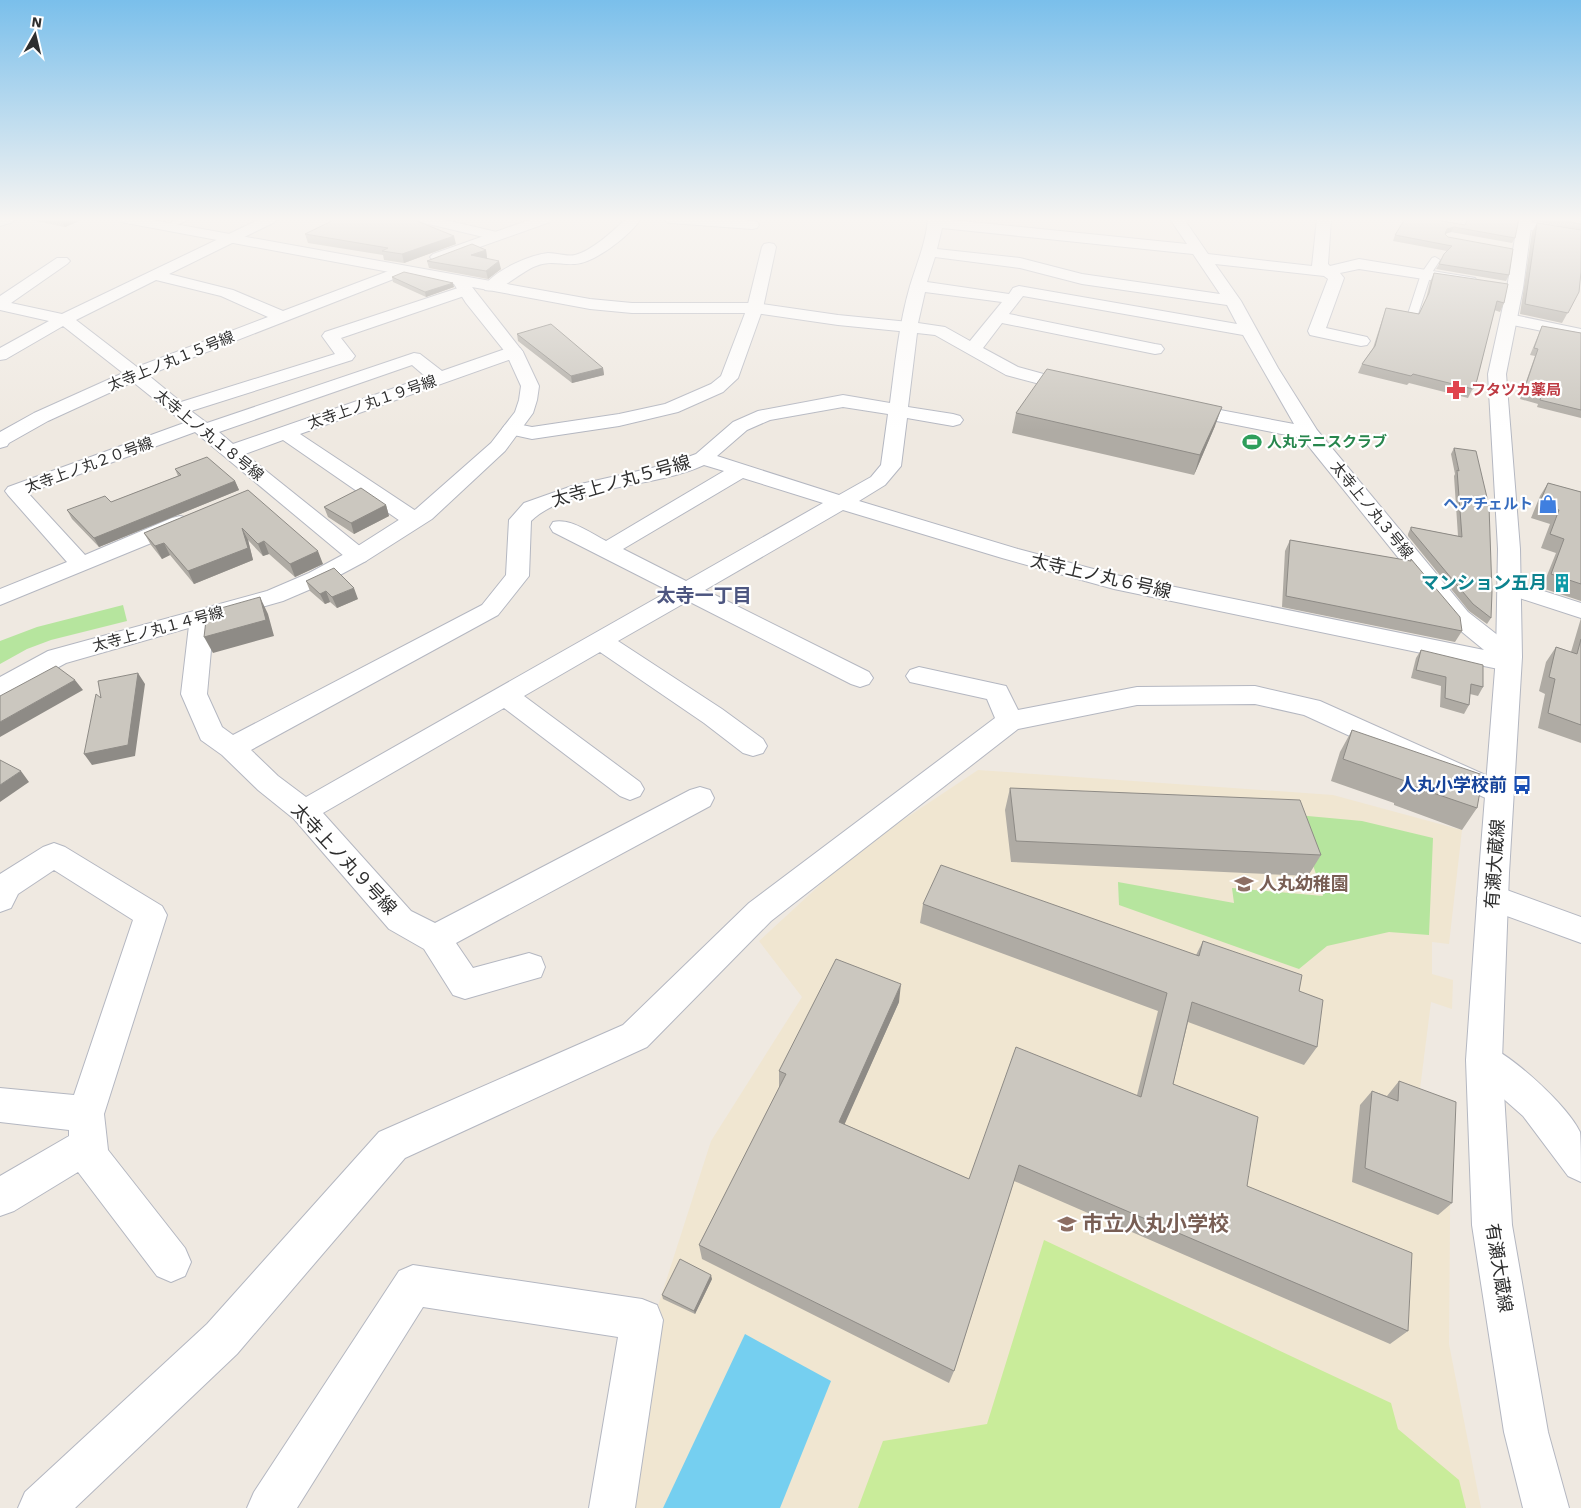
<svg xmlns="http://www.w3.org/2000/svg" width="1581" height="1508" viewBox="0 0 1581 1508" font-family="'Work Sans','Noto Sans JP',sans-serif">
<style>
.education{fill:#f0e6d1}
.green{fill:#b6e59e}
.pitch{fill:#c9ec9a}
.water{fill:#75cff0}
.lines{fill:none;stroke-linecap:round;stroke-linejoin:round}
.service-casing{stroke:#b4b7c1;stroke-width:2}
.minor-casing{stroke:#b4b7c1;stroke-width:2}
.tertiary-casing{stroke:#b4b7c1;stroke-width:2}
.secondary-casing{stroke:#b4b7c1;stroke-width:2}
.service{fill:#fff;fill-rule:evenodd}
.minor{fill:#fff;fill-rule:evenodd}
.tertiary{fill:#fff;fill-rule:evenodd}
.secondary{fill:#fff;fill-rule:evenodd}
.wall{fill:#afaba4}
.shaded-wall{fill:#8e8b86}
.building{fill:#cbc7bf;stroke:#8e8b86}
.labels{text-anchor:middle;stroke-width:4.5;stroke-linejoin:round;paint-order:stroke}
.far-street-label{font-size:15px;fill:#2e2e2e;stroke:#fff}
.far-health-label{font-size:15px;font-weight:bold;fill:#be3a42;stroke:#fff;text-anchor:start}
.far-leisure-label{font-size:15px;font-weight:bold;fill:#27864d;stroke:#fff;text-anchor:start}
.far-shop-label{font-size:15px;font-weight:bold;fill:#366cbe;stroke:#fff;text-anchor:end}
.street-label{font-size:18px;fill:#2e2e2e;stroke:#fff}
.culture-label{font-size:18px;font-weight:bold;fill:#0d838f;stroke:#fff;text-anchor:end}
.transit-label{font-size:18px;font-weight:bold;fill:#164399;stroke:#fff;text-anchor:end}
.education-label{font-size:18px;font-weight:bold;fill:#785e54;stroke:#fff;text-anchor:start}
.neighbourhood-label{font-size:19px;font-weight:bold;fill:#4d5680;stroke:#fff}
.near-education-label{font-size:21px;font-weight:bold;fill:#785e54;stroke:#fff;text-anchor:start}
</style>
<rect width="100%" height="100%" fill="#efe9e1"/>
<path class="education" d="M978 770 1333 795 1462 830 1449 944 1432 942V974L1453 980 1452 1009 1431 1002 1420 1089 1451 1100 1449 1344 1481 1508H635L658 1306 711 1141 802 997 759 941 834 872 888 830Z"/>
<path class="green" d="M123 605 127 621 51 640 27 649 0 664V641L37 627Z
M1297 815 1362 821 1433 838 1429 935 1389 932 1327 946 1299 969 1119 905 1118 882 1234 903 1232 888 1323 896Z"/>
<path class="pitch" d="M1044 1240 1391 1403 1398 1429 1459 1480 1466 1508H858L883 1441 987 1424Z"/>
<path class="water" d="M745 1334 831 1381 780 1508H663Z"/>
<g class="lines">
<g class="service-casing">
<path id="service" d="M178 219H189L171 228H165L163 226Z
M1435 257 1440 260 1431 274 1418 314 1413 317 1409 316 1408 314 1421 274 1432 258Z"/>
</g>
<g class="minor-casing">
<path id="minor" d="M0 219H15L13 222 0 226Z
M260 219H277L275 222 169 274 233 290 283 311 399 267H409L412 270 409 273 148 375 181 402 335 354 322 336 325 332 458 288H470L472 291 470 294 341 338 355 356 352 360 191 411 207 423 414 353 420 354 442 371 508 348 514 347 520 348 523 352 520 356 300 434 422 515 425 520 422 525 414 526 406 525 283 440 245 454 366 551 369 556 366 561 358 563 350 561 195 432 28 493 85 555 172 518 180 516 188 518 191 523 188 528 0 605V589L67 562 8 495 5 491 8 487 184 423 133 382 48 421 9 443 7 446 0 448V432L34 413 123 373 63 326 6 359 0 360V348L49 321 0 310V296L57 258H67L70 261 67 264 11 303 62 314ZM156 280 221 296 268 317 137 367 76 320ZM412 365 426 377 233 444 219 432Z
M418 219H441L501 233 503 236 501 239 496 240 420 222Z
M626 219H641C630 235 595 263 575 264 561 265 550 260 536 266 521 271 500 294 485 290L483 287C494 271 529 255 548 253 557 253 567 257 575 255 592 251 614 230 626 219Z
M664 219C689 217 733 216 757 222L759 225 757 228 752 229 671 223 666 222Z
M928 219H942L1187 244 1170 219H1184L1208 254 1312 266 1317 219H1331L1328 264 1330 266 1359 259 1475 278 1477 281 1475 284 1469 286 1359 269 1340 273 1344 278 1326 328 1367 337 1370 341 1367 345 1361 346 1310 335 1308 331 1328 279 1324 276 1215 264 1241 301 1278 368 1317 430 1468 612 1518 651 1522 657 1519 661 1521 663 1517 669 1508 671 1114 589 1002 558 843 510 705 590 869 672 873 678 869 684 860 687 851 684 688 601 618 641 722 709 763 739 767 746 763 753 753 756 743 753 704 723 600 652 524 696 640 782 644 789 640 796 630 800 620 796 504 708 323 813 411 911 435 923 690 790 700 787 710 790 714 798 710 806 456 943 473 968 529 953 541 957 545 967 541 977 465 999 453 995 424 949 389 929 294 819 258 790 222 755 201 740 181 694 190 617 193 612 202 609 211 612 214 617 207 694 222 727 233 735 482 605 506 575 509 520 524 503 572 486 669 464 696 454 733 422 758 411 843 395 890 403C895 364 899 324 910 286 917 263 926 243 928 219ZM942 228 1193 254 1220 294 1082 274 1020 258 937 249ZM935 257 1020 268 1082 284 1227 305 1237 324 1019 286 1013 288 1009 294 927 282ZM925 292 1002 302 970 341 945 327 918 323ZM1023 296 1243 335 1294 424 1183 403 1176 405 1174 409 1176 413 1302 438 1450 622 1484 650 1116 575 1018 549 859 501 885 485 901 466 907 418 953 426 960 424 963 420 960 416 953 414 908 407 917 333 935 335 1006 375 1074 393 1080 392 1083 388 1080 384 1018 367 983 348 1002 323 1155 354 1161 353 1164 349 1161 345 1155 344 1009 314ZM843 407 888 414 881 465 871 477 839 495 717 456 747 430 770 420ZM704 465 724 471 606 541C590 533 571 518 553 522L550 527 553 532 669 591 306 797 278 776 251 750 498 615 529 576 531 521C562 490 640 487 682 473 690 471 697 468 704 465ZM743 478 823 503 686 581 623 549Z
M1525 221 1581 231V239L1520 228 1518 225 1520 222Z
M769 243 774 244 776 247 763 308 738 378 723 392 678 412 619 426 532 439 505 433 502 429 505 425 512 423 532 427 619 414 665 404 711 384 721 376 747 308 762 247 764 244Z
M1509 314 1581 329V339L1503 323 1501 319 1503 315Z
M1509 580 1581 603V618L1501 592 1497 587 1501 582Z
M919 667 1006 686 1018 710 1137 687 1255 686 1320 701 1510 786 1514 793 1510 800 1500 804 1490 800 1304 715 1255 704 1137 705 1018 729 771 921 647 1047 405 1158 237 1354 75 1508H18L25 1492 207 1324 379 1132 623 1025 749 903 995 718 987 699 910 682 906 676 910 670Z
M54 843 65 847 162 906 167 915 104 1114 108 1150 185 1248 191 1262 185 1276 171 1282 157 1276 78 1172 14 1211 0 1216V1176L69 1136V1130L0 1122V1088L74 1095 133 920 54 870 18 894 11 908 0 912V874L43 847Z
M1493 885 1581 917V943L1482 907 1477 898 1482 889Z
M1484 1044C1511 1054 1567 1105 1580 1132 1581 1140 1581 1171 1581 1182L1568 1176 1523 1116 1472 1071 1466 1060 1472 1049Z
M413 1265 642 1299 657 1305 663 1320 635 1508H589L618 1337 423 1307 297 1508H247L254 1492 399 1271Z"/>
</g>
<g class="tertiary-casing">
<path id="tertiary" d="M119 219H147L590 299 632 303H755L838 315 909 322 915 323 917 327 915 331 909 332 838 325 755 313H632L590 309 472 287 523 352 539 386 537 400 533 413 505 451 432 519 366 561 325 583 283 601 66 663 9 694 0 697V677L48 651 267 591 309 573 350 551 416 509 491 443 515 412 519 400 521 386 506 353 466 303 454 284 126 223 121 222Z
M532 219H552L550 222 443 260H433L430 257 433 254Z"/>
</g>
<g class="secondary-casing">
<path id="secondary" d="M1518 219H1532L1523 288 1506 374 1520 549 1522 657 1509 873 1502 1060 1512 1225 1548 1432 1569 1508H1523L1504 1432 1472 1225 1466 1060 1479 873 1496 657 1498 549 1488 374 1507 288Z"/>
</g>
<use href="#service" class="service"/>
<use href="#minor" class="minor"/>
<use href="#tertiary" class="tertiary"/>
<use href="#secondary" class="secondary"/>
</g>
<path class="wall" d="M25 219H84L65 227Z
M1430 219 1515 238 1512 243 1451 232 1445 234 1448 237 1509 275 1506 281 1436 269 1439 264 1447 251 1393 241 1395 235Z
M1533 219H1581V272L1579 292 1562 323 1520 314 1532 232 1537 223 1579 230 1534 221Z
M305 234 456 244 404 263 384 260 383 255 308 243Z
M486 250 487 258H486L501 269 488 279 429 268 427 261Z
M1434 273 1504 303 1500 312 1494 310 1477 380 1468 398 1409 383 1407 385 1358 373 1362 364 1373 348 1383 317 1386 308 1419 314 1426 299 1430 282Z
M392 277 454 287 426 297 393 282Z
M1542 326 1581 333V418L1537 407 1538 404 1520 399 1535 356 1530 355Z
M517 334 603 368 604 375 572 383 518 341Z
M1016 413 1215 426 1194 475 1012 433Z
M1454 448 1491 618 1487 624 1469 611 1408 536V534L1411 527 1458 536 1454 476 1455 474 1451 454Z
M175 469 235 481 239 490 99 547 72 519 67 510 111 502 178 476Z
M1548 483 1581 492V601L1542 588 1556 553 1541 548 1550 524 1531 518 1540 496Z
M248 490 323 564 295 577 269 554 263 556 248 540 253 560 194 584 170 555 162 559 151 545 144 533Z
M386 505 389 516 354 534 328 517 324 507Z
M1290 540 1410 561 1411 559 1462 631 1455 642 1282 607 1285 551Z
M306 581 358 599 337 608 330 602 325 604 310 591Z
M1581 618V743L1538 728 1545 694 1539 691 1546 662 1556 647 1571 652Z
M1421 650 1483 687 1478 696 1470 694 1469 705 1464 714 1440 707 1441 686 1411 678 1416 658Z
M1352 730 1477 808 1462 830 1394 805V803L1331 781 1340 752Z
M1010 788 1321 855 1308 876 1011 862 1005 810Z
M923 904 1196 955 1203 941 1299 991 1317 1047 1304 1065 1188 1022 1173 1084 1247 1186 1408 1331 1390 1344 1014 1181 954 1371 949 1383 702 1259 699 1245 779 1088V1071L899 1002 844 1124 969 1179 1137 1095 1158 1011 920 923Z
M1399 1081 1452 1203 1438 1215 1352 1182 1360 1105 1372 1091 1387 1096Z
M712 1279 695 1314 663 1299 662 1295Z"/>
<path class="shaded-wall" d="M68 219H84L65 227 62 221Z
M1454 227 1451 232 1444 234 1447 229Z
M454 236 456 244 404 263 402 254Z
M486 250 487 258 473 263 471 255Z
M499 261 501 269 488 279 486 271Z
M453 283 454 287 426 297 425 292Z
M603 368 604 375 572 383 571 376Z
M1222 407 1215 426 1194 475 1200 455Z
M235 481 239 490 99 547 94 538Z
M386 505 389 516 354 534 351 523Z
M242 528 248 540 253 560 194 584 188 571Z
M264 541 269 554 263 556 258 544Z
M164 543 170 555 162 559 155 546Z
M318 551 323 564 295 577 290 564Z
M354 588 358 599 337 608 332 597Z
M326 591 330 602 325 604 320 594Z
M260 597 268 614 274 636 213 653 204 637Z
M138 673 145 684 135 756 92 765 84 754Z
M75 680 83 690 0 737V722Z
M21 771 29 782 0 802V785Z
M901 984 899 1002 838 1139 839 1122Z
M711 1275 712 1279 695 1314 694 1311Z"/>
<path class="building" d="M50 219H68L62 221Z
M336 219H412L454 236 402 254 382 251 388 248 305 234Z
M1405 219H1430L1465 225 1468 219H1519L1515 238 1454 227 1447 229 1445 234 1448 237 1513 249 1509 275 1439 264 1444 254 1452 246 1395 235Z
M1553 219H1581V224Z
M1537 223 1581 230V272L1579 292 1568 313 1525 304Z
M472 244 486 250 471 255 499 261 486 271 427 261Z
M404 272 453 283 425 292 392 277Z
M1434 273 1508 284 1504 303 1497 301 1477 380 1473 389 1413 374 1411 376 1362 364 1375 346 1386 308 1419 314 1429 293Z
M551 324 603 368 571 376 517 334Z
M1542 326 1581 333V410L1540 400 1541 397 1523 393 1538 349 1534 348Z
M1047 369 1222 407 1200 455 1016 413Z
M1454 448 1476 451 1489 506 1492 592 1491 618 1473 604 1411 530V527L1462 537 1457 470 1459 471Z
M207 457 235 481 94 538 67 510 105 496 111 502 181 475 175 469Z
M1548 483 1581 492V584L1551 574 1564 539 1550 534 1559 510 1539 504Z
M361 488 386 505 351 523 324 507Z
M248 490 318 551 290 564 264 541 258 544 242 528 248 548 188 571 164 543 155 546 144 533Z
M1290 540 1411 561V559L1460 617 1462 631 1286 596Z
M334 568 354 588 332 597 326 591 320 594 306 581Z
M260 597 266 620 204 637 207 612Z
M1581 639V725L1548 713 1555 679 1549 677 1556 647 1577 654Z
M1421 650 1483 665V687L1471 684 1469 705 1445 698 1446 677 1416 670Z
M56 666 75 680 0 722V696Z
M138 673 128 745 84 754 96 694 101 698 98 681Z
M1352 730 1483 775 1477 808 1407 784 1408 782 1343 759Z
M0 760 21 771 0 785Z
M1010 788 1300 800 1321 855 1016 841Z
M941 865 1199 956 1203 941 1302 975 1299 991 1323 1000 1317 1047 1192 1002 1173 1084 1258 1117 1247 1186 1412 1253 1408 1331 1019 1165 954 1371 699 1245 786 1074 779 1071 836 959 901 984 839 1122 969 1179 1016 1047 1141 1097 1167 993 923 904Z
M1399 1081 1456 1102 1452 1203 1365 1168 1372 1091 1398 1101Z
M680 1259 711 1275 694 1311 662 1295Z"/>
<linearGradient id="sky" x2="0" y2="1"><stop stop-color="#7abfeb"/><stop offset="0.51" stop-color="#f8f5f2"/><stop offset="1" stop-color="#f8f5f2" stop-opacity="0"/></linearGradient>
<rect width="1581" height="430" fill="url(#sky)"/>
<defs>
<g id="pharmacy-bare" transform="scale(1.5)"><path d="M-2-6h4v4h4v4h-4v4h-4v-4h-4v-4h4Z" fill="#e0444e" stroke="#fff" stroke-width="2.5" paint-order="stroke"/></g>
<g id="stadium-bare" transform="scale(1.5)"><path d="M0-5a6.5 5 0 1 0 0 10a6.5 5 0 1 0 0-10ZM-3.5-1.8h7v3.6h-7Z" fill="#2e9e5b" stroke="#fff" stroke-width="2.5" paint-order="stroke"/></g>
<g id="shop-bare" transform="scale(1.5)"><path d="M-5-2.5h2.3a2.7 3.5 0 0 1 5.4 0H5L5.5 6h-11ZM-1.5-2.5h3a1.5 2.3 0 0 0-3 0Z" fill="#3f7fe0" stroke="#fff" stroke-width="2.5" paint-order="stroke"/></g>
<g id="building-bare" transform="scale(1.5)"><path d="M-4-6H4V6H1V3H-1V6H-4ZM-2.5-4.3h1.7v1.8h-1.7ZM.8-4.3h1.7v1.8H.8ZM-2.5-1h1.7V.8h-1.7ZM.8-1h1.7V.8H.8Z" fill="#0f9aa8" stroke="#fff" stroke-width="2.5" paint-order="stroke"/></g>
<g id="bus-bare" transform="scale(1.5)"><path d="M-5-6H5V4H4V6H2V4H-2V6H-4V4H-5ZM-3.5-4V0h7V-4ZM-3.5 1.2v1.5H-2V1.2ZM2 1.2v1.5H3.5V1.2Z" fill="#1a4fb4" stroke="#fff" stroke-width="2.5" paint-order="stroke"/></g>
<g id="school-bare" transform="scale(1.5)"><path d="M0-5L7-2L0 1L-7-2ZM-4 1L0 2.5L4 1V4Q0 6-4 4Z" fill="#8d6e63" stroke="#fff" stroke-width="2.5" paint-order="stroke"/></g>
</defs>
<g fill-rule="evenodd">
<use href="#pharmacy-bare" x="1456" y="390"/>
<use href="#stadium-bare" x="1252" y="442"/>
<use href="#shop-bare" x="1548" y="504"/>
<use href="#building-bare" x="1562" y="583"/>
<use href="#bus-bare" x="1522" y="785"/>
<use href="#school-bare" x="1244" y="884"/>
<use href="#school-bare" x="1067" y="1224"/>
</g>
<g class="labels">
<g class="far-street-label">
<text transform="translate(171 361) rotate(-22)" y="5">太寺上ノ丸１５号線</text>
<text transform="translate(372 402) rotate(-19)" y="5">太寺上ノ丸１９号線</text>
<text transform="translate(209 435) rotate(39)" y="5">太寺上ノ丸１８号線</text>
<text transform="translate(89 465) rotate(-20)" y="5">太寺上ノ丸２０号線</text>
<text transform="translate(1372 510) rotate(51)" y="5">太寺上ノ丸３号線</text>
<text transform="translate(158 629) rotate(-15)" y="5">太寺上ノ丸１４号線</text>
</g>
<g class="far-health-label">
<text x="1471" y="395">フタツカ薬局</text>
</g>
<g class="far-leisure-label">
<text x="1267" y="447">人丸テニスクラブ</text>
</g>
<g class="far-shop-label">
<text x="1533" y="509">ヘアチェルト</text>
</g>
<g class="street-label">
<text transform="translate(621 481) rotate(-16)" y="6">太寺上ノ丸５号線</text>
<text transform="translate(1101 576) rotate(13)" y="6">太寺上ノ丸６号線</text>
<text transform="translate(344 859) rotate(47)" y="6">太寺上ノ丸９号線</text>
<text transform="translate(1495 864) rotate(-86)" y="6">有瀬大蔵線</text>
<text transform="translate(1499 1268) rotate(81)" y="6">有瀬大蔵線</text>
</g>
<g class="culture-label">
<text x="1547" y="589">マンション五月</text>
</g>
<g class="transit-label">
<text x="1507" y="791">人丸小学校前</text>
</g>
<g class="education-label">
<text x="1259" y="890">人丸幼稚園</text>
</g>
<g class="neighbourhood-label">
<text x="704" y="602">太寺一丁目</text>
</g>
<g class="near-education-label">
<text x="1082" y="1231">市立人丸小学校</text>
</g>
</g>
<g transform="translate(35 35) rotate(8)" stroke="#ffffff" stroke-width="4" paint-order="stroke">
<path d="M0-4L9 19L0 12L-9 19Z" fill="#2e2e2e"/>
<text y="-8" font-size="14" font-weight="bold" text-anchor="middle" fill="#2e2e2e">N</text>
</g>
</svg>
